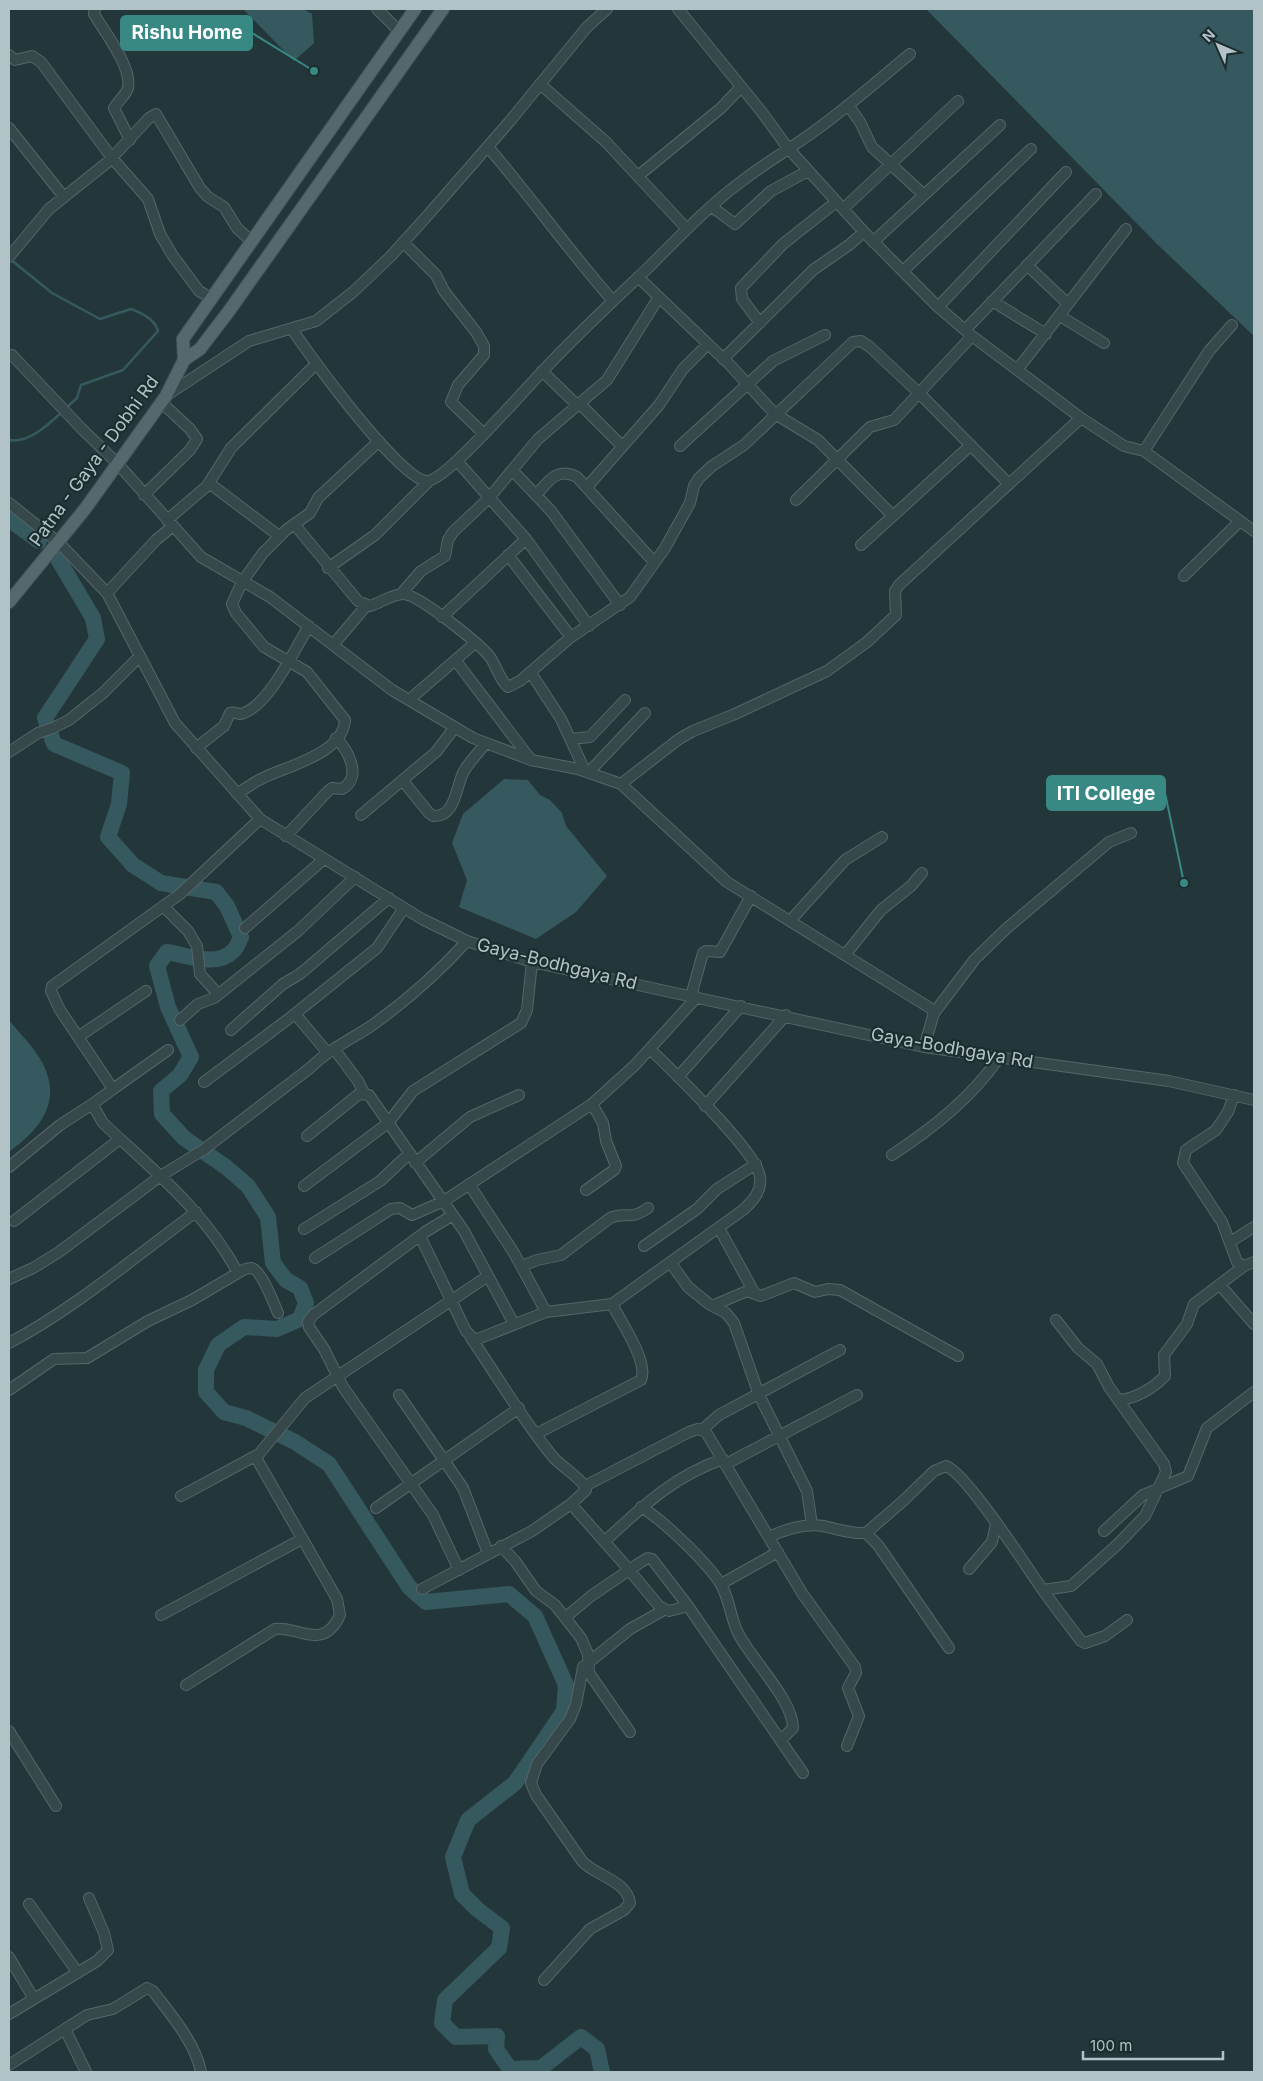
<svg xmlns="http://www.w3.org/2000/svg" width="1263" height="2081" viewBox="0 0 1263 2081" font-family="Inter,sans-serif">
<style>
.water{fill:#365960}
.lines{fill:none;stroke-linecap:round;stroke-linejoin:round}
.stream{stroke:#365960;stroke-width:2.5}
.river{stroke:#365960;stroke-width:16}
.minor-casing{stroke:#556669;stroke-width:12}
.major-casing{stroke:#435457;stroke-width:14}
.minor{stroke:#37484b;stroke-width:10}
.major{stroke:#55686b;stroke-width:12}
.labels{text-anchor:middle;stroke-width:4.5;stroke-linejoin:round;paint-order:stroke}
.street-label{font-size:18px;fill:#b2c3c7;stroke:#1c2d30}
.leader{fill:none;stroke:#388984;stroke-width:2}
.callout-dot{fill:#388984;stroke:#1c2d30;stroke-width:2}
.callout{fill:#388984;stroke:#388984;stroke-width:2}
.callout-label{font-size:19px;text-anchor:middle;font-weight:bold;fill:#fff}
</style>
<rect width="100%" height="100%" fill="#23373b"/>
<path class="water" d="M243 9H303L312 14 314 43 294 61Z
M926 9H1254V336L1156 243Z
M504 779 528 780 540 795 550 800 562 813 566 826 607 876 576 912 536 939 459 907 467 880 452 843 463 814Z
M9 1020C19 1033 34 1047 42 1062 63 1102 40 1129 9 1152Z"/>
<g class="lines">
<path class="stream" d="M10 259 52 293 100 319 131 309C142 313 155 319 158 331L123 370 81 385 77 398 66 408
M9 440C28 444 49 424 62 412"/>
<path class="river" d="M9 519 39 541
M58 559 93 618 97 639 45 718 54 744 122 773 119 804 108 837 133 865 161 883 216 892 227 906 241 937C239 941 237 948 233 951 217 968 186 955 167 952L157 966 168 1007 191 1057 180 1075 161 1091 162 1114 184 1138 226 1167 248 1186 268 1217 273 1263 286 1280 300 1288 306 1303 300 1319 277 1329 244 1327 218 1345 206 1370V1392L224 1412 246 1418 295 1442 329 1464 409 1587 426 1602 509 1594 535 1616 566 1685 564 1711 541 1745 515 1783 468 1820 453 1857 462 1894 477 1909 502 1928 499 1948 445 2000 442 2023 456 2037 497 2036 496 2049 510 2069 541 2068 581 2037 597 2049 602 2072"/>
<g class="minor-casing">
<path id="minor" d="M95 9 94 14 97 19C107 35 132 68 128 88 126 95 118 101 114 108L130 140
M377 9 399 31
M678 9 761 111 788 148 864 232 938 307 972 336 1081 418 1124 446 1144 451 1254 531
M9 55 15 60 32 56 41 62 112 158 148 199 160 234 173 256 199 291 211 298
M540 84 606 142 687 229
M848 105 860 122 872 147 924 195
M9 128 64 197
M488 147C531 197 569 251 613 301
M638 176 721 108 741 87
M712 207 735 224 771 191 808 171
M843 209 958 101
M403 242 436 275 444 291 476 332 484 346V355L458 385 451 402 484 434
M873 242 1000 125
M9 257 49 209 109 161 149 118 156 114 200 188 208 197 224 207 237 228 251 241
M1027 265 1068 304
M903 271 1031 149
M638 277 730 365 775 414 818 440 893 516
M992 301 1046 334
M938 307 1066 172
M1060 316 1104 343
M760 323 742 299 741 288 783 244 836 202
M292 329C309 355 400 480 427 481 445 482 524 390 541 373 575 336 612 302 648 268 678 238 708 206 742 181 765 163 790 149 813 132 847 108 878 80 910 54
M965 330 1096 194
M12 355 82 429 117 463 201 557 270 597 392 690 473 738 531 760 578 769 621 784 679 739 693 731 735 714 827 671 867 642 896 615 895 591 899 585 1081 418
M723 359 813 270 849 245 864 232
M1017 370 1126 229
M542 371 574 402 580 404 622 446
M167 395 249 341 316 321 353 292 390 257 428 215 510 121 587 27 607 9
M680 446 773 361 825 335
M1144 451 1209 351 1232 325
M457 461 526 539 589 626
M512 470 551 511 620 605
M209 483 279 536
M587 487 659 405 683 369 708 344
M537 494C549 480 558 467 577 477L654 562
M144 495 190 450 197 439 190 429 161 402
M796 500 870 427 894 420 972 336
M9 503 59 543 107 593 175 723 260 819 422 919 467 941 532 962 924 1047 1169 1081 1254 1100
M167 520 207 486 231 448 316 364
M294 524 358 601 370 606C380 603 393 594 403 594 418 594 480 644 490 657 497 667 499 679 508 687L520 681 571 637 630 597 665 548 690 503 694 486 699 478 712 466 744 445 853 342 861 341 870 347 919 393 1009 484
M861 545 971 445
M508 555 571 637
M328 568 375 535 428 482
M1184 576 1240 521
M107 593 156 540 173 526
M401 594 421 571 445 556 448 540 453 532 489 498 538 439 607 380 659 297
M442 617 526 539
M333 645 366 606
M456 661 531 760
M531 673 561 719 585 771
M409 700 475 643
M571 739 590 737 625 700
M196 748 224 726 230 713C236 711 238 716 244 713 271 702 294 650 309 626
M9 752 38 733 53 728 69 720 103 693 140 656
M589 772 645 713
M403 781 429 813 433 816C456 818 456 785 464 771 470 761 479 752 486 743
M621 784 727 882 930 1008 934 1013 924 1047
M237 794C246 788 254 782 263 778 287 766 343 754 345 720L307 672 264 647 236 613 232 604 242 582 263 553 286 530 310 513 318 498 379 441
M361 815 436 752 455 727
M286 836 328 791 332 788 342 789C363 777 348 750 336 738
M163 906 188 931 197 946 200 974 218 994
M790 921 845 860 882 837
M245 928 324 859
M845 955 881 910 911 886 922 873
M691 996 703 953 706 951 720 952 751 896
M934 1013 975 959 1007 928 1109 842 1131 833
M295 1014 327 1052
M180 1020 198 1004 214 998 298 931 355 877
M231 1030 283 984 300 974 389 898
M78 1037 146 991
M335 1050 358 1081 364 1093
M678 1077 741 1006
M204 1082 291 1017 377 948 404 908
M113 1089 168 1050
M1234 1095 1228 1112 1216 1130 1186 1150 1183 1163 1222 1222 1237 1262 1244 1266 1254 1262
M705 1106 786 1015
M307 1136 354 1098 359 1094 369 1095 464 1231 514 1324
M892 1155C934 1127 970 1099 999 1058
M415 1163 470 1117 519 1095
M9 1167 60 1125 94 1103
M469 1184 514 1253 546 1312
M304 1186 388 1123 413 1091 521 1023 527 1010 532 962
M586 1190 614 1170 616 1166 606 1141 603 1123 592 1104
M453 1215 425 1232 313 1315 308 1322 309 1327 324 1349 343 1387 433 1515 459 1570
M14 1221 120 1139
M719 1228 755 1294
M304 1229 380 1181 409 1154
M420 1236 466 1331 475 1340 546 1312 612 1304 743 1210C753 1201 762 1191 760 1177 757 1151 672 1071 650 1049
M1230 1242 1254 1227
M644 1246 697 1209 717 1189 756 1164
M315 1258 391 1209 400 1208 412 1215 444 1201 592 1104 635 1065 697 997
M670 1262 688 1287 709 1304 726 1313 734 1323 759 1395 807 1491 812 1525
M522 1266 537 1260 561 1255 610 1218C626 1211 630 1221 648 1208
M238 1273C205 1211 153 1170 103 1123L95 1109 94 1103 113 1089 60 1010 51 991 52 986 180 894 260 819
M9 1279 33 1268 59 1252 162 1175 203 1150 310 1068C329 1049 352 1039 374 1024 407 1000 439 972 467 941
M1220 1285 1254 1324
M712 1306 747 1291 761 1296 794 1283 815 1292 828 1289 840 1290 958 1356
M9 1343C74 1309 137 1255 196 1212
M9 1390 54 1359 87 1358 148 1321 192 1300 243 1270C245 1269 248 1268 251 1268 261 1269 274 1304 278 1313
M399 1395 463 1488 488 1553
M1119 1400C1137 1398 1152 1389 1165 1376L1164 1355 1187 1324 1194 1304 1244 1266
M703 1429 719 1415 840 1350
M536 1434 641 1380C649 1362 621 1322 612 1304
M726 1464 857 1395
M585 1486 689 1432 698 1429 706 1432 802 1593 855 1667 856 1673 848 1688 859 1716 847 1746
M181 1496 259 1454 305 1398 488 1276
M571 1504 625 1565 659 1606 669 1611 688 1606
M641 1507C663 1520 703 1559 718 1580 729 1594 730 1617 738 1633 751 1659 793 1700 793 1728L781 1740
M376 1508 519 1408
M1104 1531 1143 1495 1188 1476 1207 1428 1254 1392
M866 1533 903 1501 934 1471 946 1466C966 1473 1027 1567 1042 1589 1055 1607 1068 1624 1081 1641L1085 1643 1105 1636 1127 1620
M769 1537C786 1529 804 1523 823 1526 838 1529 850 1534 866 1533L878 1545 949 1648
M605 1541C643 1506 672 1477 723 1459
M501 1546 515 1561 536 1591 555 1605 581 1638 588 1654 589 1673 630 1732
M969 1569 992 1542 996 1524
M721 1584 778 1552
M422 1589 532 1531 571 1504 586 1490C585 1481 561 1466 554 1458 523 1421 498 1377 471 1338
M1043 1590 1071 1586 1117 1545 1145 1516 1166 1472 1164 1464 1109 1387 1097 1364 1078 1348 1056 1320
M161 1615 302 1539
M566 1617 591 1596 641 1562 648 1558 652 1559 688 1606 803 1773
M186 1685 275 1629C299 1626 323 1652 340 1615L337 1599 255 1456
M9 1731 56 1806
M29 1904 78 1973
M9 1957 34 1999
M544 1980 590 1929 624 1910 630 1903C627 1880 595 1876 582 1861L536 1795 531 1783 537 1764 570 1719 576 1704 583 1667 630 1629 664 1610
M9 2014 97 1961 108 1950 104 1933 89 1898
M65 2029 86 2072
M9 2065 87 2015 113 2009 147 1988 153 1991C171 2015 195 2042 201 2072"/>
</g>
<g class="major-casing">
<path id="major" d="M184 360 183 339 415 9
M9 602 85 509 166 396 184 360 200 349 229 311 443 9"/>
</g>
<use href="#minor" class="minor"/>
<use href="#major" class="major"/>
</g>
<g class="labels">
<g class="street-label">
<text transform="translate(94 461) rotate(-54)" y="6">Patna - Gaya - Dobhi Rd</text>
<text transform="translate(557 964) rotate(14)" y="6">Gaya-Bodhgaya Rd</text>
<text transform="translate(952 1048) rotate(10)" y="6">Gaya-Bodhgaya Rd</text>
</g>
</g>
<path class="leader" d="M314 71L252 33M1184 883L1165 793"/>
<g class="callout-dot">
<circle cx="314" cy="71" r="5"/>
<circle cx="1184" cy="883" r="5"/>
</g>
<g class="callout">
<rect x="121" y="16" width="131" height="34" rx="5"/>
<rect x="1047" y="776" width="118" height="34" rx="5"/>
</g>
<g class="callout-label">
<text x="187" y="39">Rishu Home</text>
<text x="1106" y="800">ITI College</text>
</g>
<rect width="1263" height="2081" fill="none" stroke="#b2c3c7" stroke-width="20"/>
<g transform="translate(1218 45) rotate(315)" stroke="#1c2d30" stroke-width="4" paint-order="stroke">
<path d="M0-4L9 19L0 12L-9 19Z" fill="#b2c3c7"/>
<text y="-8" font-size="14" font-weight="bold" text-anchor="middle" fill="#b2c3c7">N</text>
</g>
<path d="M1083 2051v8h140v-8" fill="none" stroke="#b2c3c7" stroke-width="2.5"/>
<text x="1090" y="2051" font-size="15" fill="#b2c3c7" stroke="#1c2d30" stroke-width="4" paint-order="stroke">100 m</text>
</svg>
